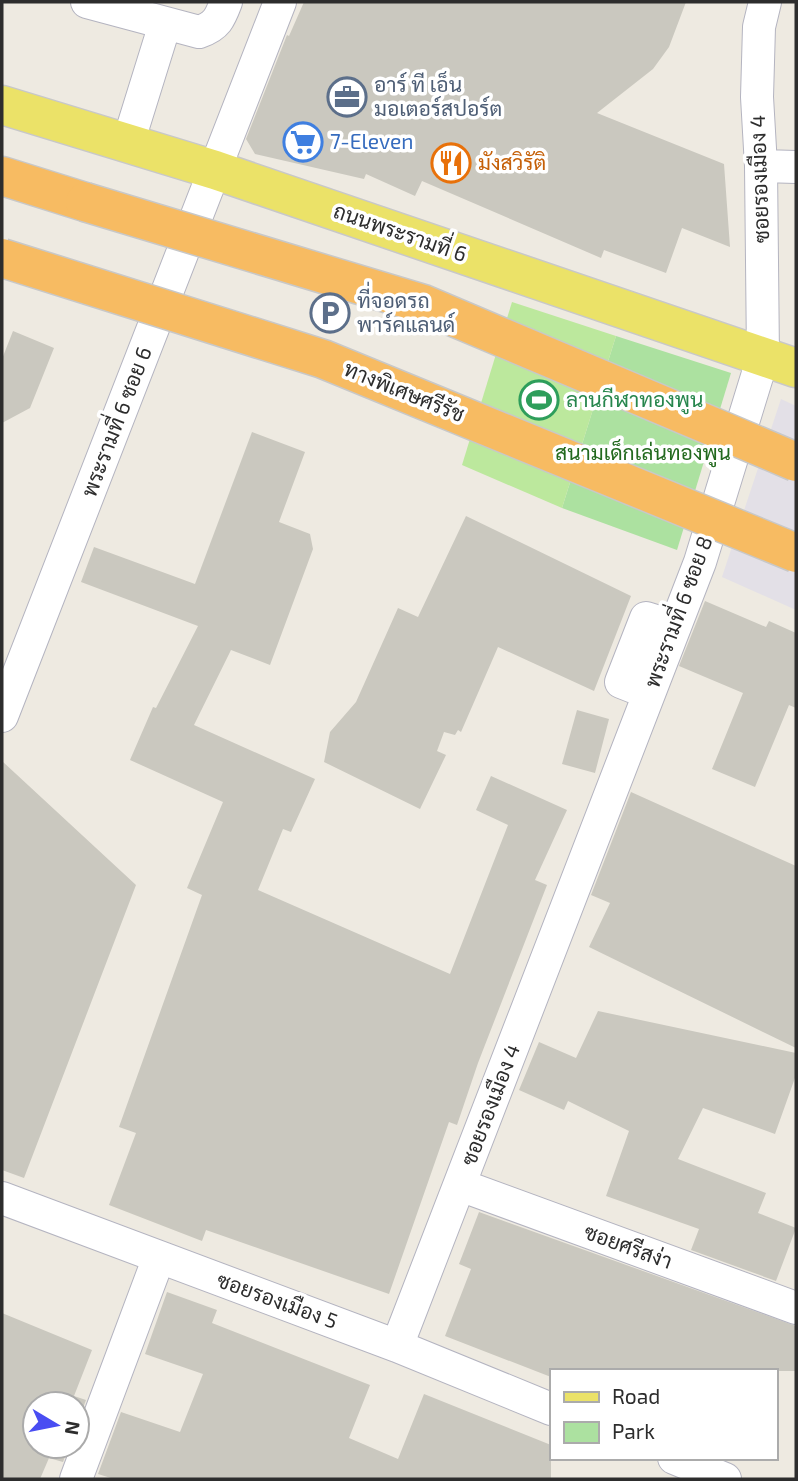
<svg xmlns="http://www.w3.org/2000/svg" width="798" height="1481" viewBox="0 0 798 1481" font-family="'Exo 2',Sarabun,sans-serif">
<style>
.industrial{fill:#e3e0e7}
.green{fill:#ace1a0}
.pitch{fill:#bce89d}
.building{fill:#cac8bf}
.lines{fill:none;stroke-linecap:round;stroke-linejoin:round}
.minor-casing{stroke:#b4b4c0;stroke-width:34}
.major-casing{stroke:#c8c8c8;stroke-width:41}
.highway-casing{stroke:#c8c8c8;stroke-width:41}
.minor{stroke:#fff;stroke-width:32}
.major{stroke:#ebe268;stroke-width:38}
.highway{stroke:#f7bb62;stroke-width:38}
.highway-bridge-casing{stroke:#c8c8c8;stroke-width:41;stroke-linecap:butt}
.highway-bridge{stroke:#f7bb62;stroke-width:38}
.labels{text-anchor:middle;stroke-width:7;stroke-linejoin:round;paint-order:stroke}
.service-label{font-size:21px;fill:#4e5e75;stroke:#fff;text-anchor:start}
.shop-label{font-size:21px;fill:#366cbe;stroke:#fff;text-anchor:start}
.food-label{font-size:21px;fill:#c56008;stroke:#fff;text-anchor:start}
.street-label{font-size:21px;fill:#2d2d2d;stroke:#fff}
.leisure-label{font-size:21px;fill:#27864d;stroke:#fff;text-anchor:start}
.park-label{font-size:21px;fill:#22691e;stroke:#fff}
</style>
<rect width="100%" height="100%" fill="#eeeae1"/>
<path class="industrial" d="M781 399 796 406V610L722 577Z"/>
<path class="green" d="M616 336 731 373 677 550 562 508Z"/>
<path class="pitch" d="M512 302 616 336 562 508 462 465Z"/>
<path class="building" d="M304 2H686L669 47 653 69 597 113 724 164 730 247 682 228 666 273 604 250 601 258 422 181 415 196 366 174 364 179 255 154 246 139 287 35 289 36Z
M13 331 54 348 30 408 2 423V359Z
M252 432 305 452 279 522 310 534 313 549 270 665 231 650 194 725 315 779 291 832 283 829 258 890 450 974 508 825 476 810 491 776 567 810 535 880 547 885 478 1063 457 1125 449 1122 389 1294 206 1230 202 1241 109 1205 136 1133 119 1127 202 895 187 888 223 802 130 760 153 707 156 708 198 626 81 582 94 547 195 584Z
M466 516 631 596 594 691 498 647 461 732 458 730 455 735 444 732 437 751 446 755 420 809 324 762 330 732 356 702 398 608 418 617Z
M705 601 766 627 769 621 796 633V708L789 705 755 787 712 769 743 693 679 666Z
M577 710 609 719 595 773 562 764Z
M2 761 136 885 24 1178 2 1170Z
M631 792 796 866V1048L589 947 610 903 591 895Z
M598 1011 796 1053V1075L775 1134 703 1108 678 1159 766 1193 758 1213 796 1228 776 1281 691 1250 699 1229 606 1196 629 1131 568 1101 564 1110 519 1090 539 1042 576 1058Z
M479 1212 796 1326V1371H551V1377L445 1336 471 1269 459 1264Z
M167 1292 217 1310 212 1323 370 1385 349 1438 398 1459 424 1394 551 1445V1479H114L98 1474 121 1412 180 1432 203 1374 145 1354Z
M2 1313 92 1350 74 1396 86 1400 77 1424V1404H35V1446H69L63 1462 49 1458 40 1479H2Z"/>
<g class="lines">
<g class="minor-casing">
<path id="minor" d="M87 2 199 32C217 26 220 18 226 2
M128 143 165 24
M761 166 796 167
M649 693 621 682 646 618 675 627
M2 716 280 2
M460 1185 796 1308
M2 1198 397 1346 551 1409
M397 1346 700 562 763 357 761 166 757 97 759 27 765 2
M674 1458 725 1479
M76 1479 159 1257"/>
</g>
<g class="major-casing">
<path id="major" d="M2 105 215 170 796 368"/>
</g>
<g class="highway-casing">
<path id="highway" d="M2 176 85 202"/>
</g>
<use href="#minor" class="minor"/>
<use href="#major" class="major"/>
<use href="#highway" class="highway"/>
<g class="highway-bridge-casing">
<path id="highway-bridge" d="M85 202 423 304 796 462
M2 258 323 359 796 553"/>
</g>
<use href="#highway-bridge" class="highway-bridge"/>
</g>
<defs>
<g id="office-ring" transform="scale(2.0125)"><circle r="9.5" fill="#fff" stroke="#5c6f8a" stroke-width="1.5"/><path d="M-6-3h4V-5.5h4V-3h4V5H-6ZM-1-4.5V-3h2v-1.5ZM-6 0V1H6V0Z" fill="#5c6f8a"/></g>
<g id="supermarket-ring" transform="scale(2.0125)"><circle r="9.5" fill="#fff" stroke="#3f7fe0" stroke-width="1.5"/><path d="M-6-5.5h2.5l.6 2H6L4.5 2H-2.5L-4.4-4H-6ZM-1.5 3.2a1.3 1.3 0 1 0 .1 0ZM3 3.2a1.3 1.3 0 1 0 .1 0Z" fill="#3f7fe0"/></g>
<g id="restaurant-ring" transform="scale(2.0125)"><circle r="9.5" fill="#fff" stroke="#e8710a" stroke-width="1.5"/><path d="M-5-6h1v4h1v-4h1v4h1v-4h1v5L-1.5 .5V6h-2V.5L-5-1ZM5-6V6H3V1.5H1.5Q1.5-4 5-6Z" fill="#e8710a"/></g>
<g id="parking-ring" transform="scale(2.0125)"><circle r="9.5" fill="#fff" stroke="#5c6f8a" stroke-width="1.5"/><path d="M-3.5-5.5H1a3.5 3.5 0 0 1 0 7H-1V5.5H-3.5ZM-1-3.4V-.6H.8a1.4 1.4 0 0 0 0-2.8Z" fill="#5c6f8a"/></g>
<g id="stadium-ring" transform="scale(2.0125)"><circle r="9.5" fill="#fff" stroke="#2e9e5b" stroke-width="1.5"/><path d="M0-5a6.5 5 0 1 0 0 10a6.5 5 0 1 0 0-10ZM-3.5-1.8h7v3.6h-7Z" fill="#2e9e5b"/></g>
</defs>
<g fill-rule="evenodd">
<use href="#office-ring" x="347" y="97"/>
<use href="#supermarket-ring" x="303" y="142"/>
<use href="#restaurant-ring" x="451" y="163"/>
<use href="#parking-ring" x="330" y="313"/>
<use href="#stadium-ring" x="539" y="400"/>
</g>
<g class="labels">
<g class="service-label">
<text x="374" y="92">อาร์ ที เอ็น<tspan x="374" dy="24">มอเตอร์สปอร์ต</tspan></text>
<text x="357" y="308">ที่จอดรถ<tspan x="357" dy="24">พาร์คแลนด์</tspan></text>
</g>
<g class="shop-label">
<text x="330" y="149">7-Eleven</text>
</g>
<g class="food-label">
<text x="478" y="170">มังสวิรัติ</text>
</g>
<g class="street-label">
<text transform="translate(760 179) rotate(-92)" y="7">ซอยรองเมือง 4</text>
<text transform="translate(400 233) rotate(19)" y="7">ถนนพระรามที่ 6</text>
<text transform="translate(404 392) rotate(22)" y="7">ทางพิเศษศรีรัช</text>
<text transform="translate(117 422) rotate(-69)" y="7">พระรามที่ 6 ซอย 6</text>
<text transform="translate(679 612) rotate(-70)" y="7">พระรามที่ 6 ซอย 8</text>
<text transform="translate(491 1105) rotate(-69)" y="7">ซอยรองเมือง 4</text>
<text transform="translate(628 1247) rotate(20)" y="7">ซอยศรีสง่า</text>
<text transform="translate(277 1301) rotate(20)" y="7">ซอยรองเมือง 5</text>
</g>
<g class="leisure-label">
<text x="566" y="407">ลานกีฬาทองพูน</text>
</g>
<g class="park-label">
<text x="643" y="460">สนามเด็กเล่นทองพูน</text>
</g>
</g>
<rect width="798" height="1481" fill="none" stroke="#2d2d2d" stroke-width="7"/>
<rect x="550" y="1369" width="228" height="91" fill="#ffffff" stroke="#ababab" stroke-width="2"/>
<rect x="564" y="1392" width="35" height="10" fill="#ebe268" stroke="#ababab" stroke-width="2"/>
<text x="612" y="1404" font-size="21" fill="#2d2d2d">Road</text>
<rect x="564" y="1422" width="35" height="21" fill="#ace1a0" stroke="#ababab" stroke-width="2"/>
<text x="612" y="1439" font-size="21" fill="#2d2d2d">Park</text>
<g transform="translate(56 1425) rotate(100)"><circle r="33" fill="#ffffff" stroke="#ababab" stroke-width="2"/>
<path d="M0-5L12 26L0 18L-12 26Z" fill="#494df2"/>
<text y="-10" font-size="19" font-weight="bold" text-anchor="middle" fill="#2d2d2d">N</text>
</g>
</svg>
